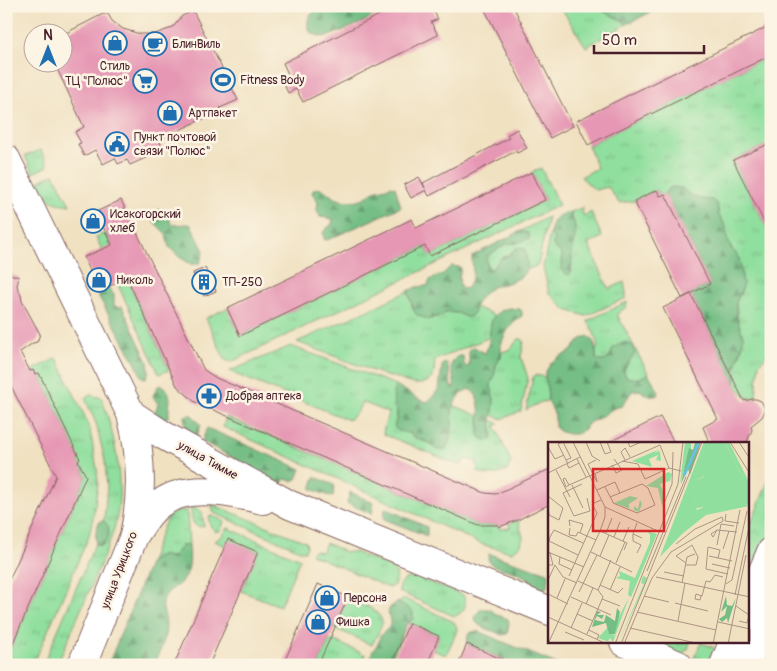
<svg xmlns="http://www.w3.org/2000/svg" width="777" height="671" viewBox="0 0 777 671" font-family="Pangolin,sans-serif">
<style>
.grass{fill:url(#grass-tufts);stroke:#6d7f64}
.forest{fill:url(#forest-firs);stroke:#5f6e58}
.building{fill:#e697b4}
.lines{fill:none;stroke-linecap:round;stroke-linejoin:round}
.major-casing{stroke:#846360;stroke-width:30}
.major{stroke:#fff;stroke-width:28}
.labels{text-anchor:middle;stroke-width:5;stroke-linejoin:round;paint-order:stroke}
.poi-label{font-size:12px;fill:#4a1f2b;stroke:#fcf5e5;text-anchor:start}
.street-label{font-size:12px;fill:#4a1f2b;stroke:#fcf5e5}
.inset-river{fill:none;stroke:#68c2e6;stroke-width:2.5}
.inset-road{fill:none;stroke:#ae9385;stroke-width:1}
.view{fill:#d62828;fill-opacity:0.15;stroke:#d62828;stroke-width:2.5}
.inset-edge{fill:none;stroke:#4a1f2b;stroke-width:2.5}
</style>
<defs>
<pattern id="grass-tufts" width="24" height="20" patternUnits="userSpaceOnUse" patternTransform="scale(1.25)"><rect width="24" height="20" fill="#90df9e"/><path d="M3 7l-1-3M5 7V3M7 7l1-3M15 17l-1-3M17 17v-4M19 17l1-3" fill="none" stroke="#7ebf88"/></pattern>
<pattern id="forest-firs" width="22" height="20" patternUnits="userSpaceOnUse" patternTransform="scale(1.25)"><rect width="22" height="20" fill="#74be85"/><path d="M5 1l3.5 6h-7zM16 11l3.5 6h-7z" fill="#619a6d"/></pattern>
</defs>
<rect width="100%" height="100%" fill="#fcf5e5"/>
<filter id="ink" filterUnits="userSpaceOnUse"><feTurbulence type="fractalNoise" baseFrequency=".02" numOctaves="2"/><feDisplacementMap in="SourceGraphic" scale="10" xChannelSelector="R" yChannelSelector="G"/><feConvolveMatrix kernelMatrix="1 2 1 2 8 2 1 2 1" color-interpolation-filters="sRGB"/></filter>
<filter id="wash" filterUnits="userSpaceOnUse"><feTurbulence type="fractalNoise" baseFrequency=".0096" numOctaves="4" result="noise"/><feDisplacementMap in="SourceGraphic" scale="20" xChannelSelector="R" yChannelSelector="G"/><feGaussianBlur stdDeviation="1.12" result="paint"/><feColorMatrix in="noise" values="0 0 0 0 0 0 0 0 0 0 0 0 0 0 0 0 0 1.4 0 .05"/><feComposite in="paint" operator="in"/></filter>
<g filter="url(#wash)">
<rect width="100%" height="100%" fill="#f0e1c1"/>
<path class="grass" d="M560 6H604L606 13 616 16 627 24 586 47Z
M771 55V143L733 160 771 236V346L766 356 759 364 756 397 754 399C745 399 741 392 735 384L736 376 735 370 742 348 743 336 738 321 736 303 742 289V276L735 252 731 248 727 239 726 227 718 214V209L713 200 701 199 690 195 682 189 672 187C667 190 665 194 660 196L657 190 634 201 619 203 608 187 595 190 581 177 597 168 588 145Z
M41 150 48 166 33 173 25 156Z
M541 168 559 205 231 362 225 360 206 318 227 308 240 336 425 246 430 256 545 200 532 172Z
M54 174 70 205C48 202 48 201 38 182Z
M584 207 582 210 583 215H587L591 212 602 237 588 244 609 289 624 282 626 293V298L586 316 566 310 549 293 543 267 550 233 554 238 553 245 562 255 563 262 569 275C573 266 571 261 572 252 573 243 576 236 575 228 575 222 571 218 571 212Z
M548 217 538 265 527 270C529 263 525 256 525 249L517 248 508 255 503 257 493 268 490 269C487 266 486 261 487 256L506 244 517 243 522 240 523 232 517 233Z
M106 233 169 370 159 374 96 237Z
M408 291 413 309 432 319 434 317 442 316 446 312 458 313 475 307 492 314 494 316 491 323 490 337 435 360C434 364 435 368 434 372 431 386 415 386 404 381 398 379 396 376 389 377L297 342 375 307Z
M627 302 626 307 617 314 648 373C646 375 644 377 641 378 636 380 624 379 624 371 624 365 632 358 635 353L617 346C607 353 614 361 600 361L596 359V349L598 348C596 339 594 330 588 322L589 320Z
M519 339H522L524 341 521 357 528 378 521 411 502 419 492 415 494 400 491 387V383L494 377 496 365 501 357 502 352 511 349 517 340Z
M291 346 396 385C389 397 401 409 395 424L417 439 429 443 434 448 451 440 452 409 453 405 479 416V434L493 435 491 420 499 424 495 426 511 462 507 471C495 475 490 477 478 472L476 461 465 459 461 466 383 434 385 423 389 413 362 402 357 412 349 420 235 374 230 371Z
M57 358 85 417 90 431 97 469 98 484 93 517 89 536 33 665H6V659L86 476 78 461 80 459 39 373 35 374 33 370Z
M536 375 545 377 547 385 548 401 541 402 526 410 533 377Z
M91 394 97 397H101C114 430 124 481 117 516 113 537 103 558 95 577 82 606 70 636 57 665H43L96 542 99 546C111 543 111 528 104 521L107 487 105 461 96 423 85 398Z
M226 417 478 525H498L499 529 510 528 509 523 518 520 523 537 521 545 512 552 484 545 223 427Z
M771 475V530L760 557 748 580V530Z
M211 504 306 542 307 547 305 551H302L214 513Z
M192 507 202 512 204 526C191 530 192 517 191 508Z
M180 510 187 511 189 545H182L173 557H168L163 555 150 562 163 527 168 517Z
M212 516 224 521 221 530 216 532C211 528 208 523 209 517Z
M228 528 300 559 280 606 241 591 258 552 228 540 225 546 215 541 222 536Z
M326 543 345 552H355L394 569C398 575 397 579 394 585L389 588 311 554 314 550 322 552Z
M414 576 463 595C468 604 465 613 454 616L399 592C399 582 405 578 414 576Z
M348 597C358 602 382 610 382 623 381 630 375 638 372 645L334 628Z
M405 599 454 622 457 628 456 633 446 655 433 650 439 636 409 623 413 618 407 607 397 603Z
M330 639 366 655 362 665H318Z
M656 642H690L688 649 682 654Z
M701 643 713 647 715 652V655L702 662 693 660Z"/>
<path class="forest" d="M326 6H393L380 11 365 21 352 27 329 36 322 37 311 33C302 20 313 9 326 6Z
M604 6H655V10L627 24C620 18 611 16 603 11Z
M390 186 395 187 401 207 327 240 324 239 323 232 332 224 333 219 320 217 317 210 318 201 312 193 314 189C326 187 326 193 335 198 344 202 357 202 366 197 368 196 370 194 372 192 378 189 384 190 390 186Z
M672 187 682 188 690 195 701 199 713 200 717 204 718 209V214L726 227 727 238 731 248 735 252 739 258 743 283 742 289 736 303V309L738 321 743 336V342L735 370 736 376 735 384 693 298 689 299 687 295 710 284 665 194 667 190Z
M159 209 167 211 170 218V222L173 225 188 224 191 225 204 251 200 263 197 264H191L179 257 169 247 166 234 153 221 154 214Z
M571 212C571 218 575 222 575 228 576 236 573 243 572 252 570 261 574 266 569 275 559 273 563 262 562 255L553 245 554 238 550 233C552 221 557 213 571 212Z
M523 232 528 233 530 238 517 243 506 244 487 256C485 261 487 266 490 269L493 268 501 258 509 255 517 248 525 249C525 256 530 265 526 271 520 280 509 283 499 285 498 286 493 287 492 287 486 291 479 298 476 304 474 308 475 312 472 315 470 317 468 317 465 317L458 313 446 312 442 316 434 317 428 320 417 315 415 313 408 291 416 287 426 286 428 285 430 280 435 277 443 274 451 266 459 267 461 268 459 277 460 287 465 289C476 280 472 268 472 256L517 233Z
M108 287 114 295V305L118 308 122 306 148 362 149 371 146 378 142 377 134 360 99 297V291Z
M509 308 520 309 522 312V316L515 321 507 331 503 339 501 345V357L496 365 494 377 491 383V387L494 399 493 411 491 419 492 439 486 441 480 437 479 434C479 422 483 394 469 389 462 391 454 402 452 409 452 419 454 458 436 449 431 447 434 446 430 444 427 441 423 441 419 439 416 438 413 435 410 433 404 433 398 431 394 427 395 423 397 419 397 415 397 407 397 413 395 406 393 400 392 391 396 385L420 400 427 402 430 400 439 389 442 367 443 364 447 363 450 379 451 387 454 388C456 373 444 367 458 356H463L464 364 466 367 469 366V352L470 349 474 347 485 353C495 336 482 314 509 308Z
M588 336C597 342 595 350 596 359L600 361C612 361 609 355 614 347 624 345 623 338 633 346L635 353 624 369 625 376C633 380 641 379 648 373L659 392 658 395C650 398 646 395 640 390L632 391 622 406 614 408 599 418 590 422 585 428 577 434H569L561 432 555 427V415L548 401 547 385 545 377V373L551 363 555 360 561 356 570 352 581 339Z
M161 385C175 394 168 403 169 416L166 419 157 415 155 412 158 404 153 396 157 387Z
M189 415H192L201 425 196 438C184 432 185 429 185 416Z
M207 428 301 469 297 479 292 481 285 479 281 484 202 441Z
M315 477 334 485 333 497 311 489Z
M350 492 373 503 372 514 347 503Z
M385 508 427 527V536L384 519Z
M101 521H104C112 527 109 536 105 544L100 546 96 542C96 534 95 526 101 521Z
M182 545H189C190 558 191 573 181 582 175 588 168 590 164 598 160 608 166 615 166 625 166 640 160 652 153 665H108L150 562 163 555 168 557H173Z
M489 554 548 573 549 576 548 586 544 589 539 590 536 587 534 583 526 577 515 572 494 566 490 563 488 559Z
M397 603C403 606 414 607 413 616 412 621 411 621 407 623L389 665H371C370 649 373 653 379 641 381 636 378 638 382 634 386 630 388 629 391 625 389 614 384 609 397 603Z
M481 609C495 608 491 613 500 616 503 617 506 618 508 619L509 624 507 634 502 635C492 629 463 626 481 609Z
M477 631 559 665H516L467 644 468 635 472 632Z"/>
<g id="blocks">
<path class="building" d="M397 6H431L438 19 431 22 438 35 303 102 296 89 288 93 282 80 289 76 283 63Z
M483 6H513L573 126 550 138Z
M193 11 238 100 220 108 221 110 159 140 162 147 150 153 152 155 130 165 127 160 118 164 115 158 103 164 95 150 84 156 78 144 81 143 75 132 84 127 54 62H62V35L103 14H108L112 21 123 29 140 34H155L169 29 174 26 182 16Z
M771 25V55L588 145 576 121Z
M517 129 527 148 517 153 516 151 429 196 426 190 411 198 404 185 419 177 425 188 423 183 509 138 507 135Z
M771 143V236L733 160Z
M532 172 545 200 430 256 425 246 240 336 227 308 412 219 416 228Z
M657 190 660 196 665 194 710 284 682 298 634 201Z
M121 200 204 370 216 378 485 493 496 494 550 469V504L529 514 518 520 499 527 498 525H478L195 402 177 386 127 278 99 291 84 257 112 245 96 212Z
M6 267 10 274 19 277 17 286 21 295 22 301 40 334 37 342 33 343 20 352 30 371 33 370 35 374 39 373 80 459 78 461 86 476 6 659V587L56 476 6 376Z
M205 268 216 291 204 296 193 273Z
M691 294 744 401 752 399H756L761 401 764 406 765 411 762 417 751 426 752 430 746 444H710L703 427 718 419 663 308Z
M660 417 675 444H605L636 429Z
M228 539 258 552 241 591 209 665H174Z
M318 584 348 597 332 634 318 665H283Z
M409 623 439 636 427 665H391Z
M467 644 515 665H458Z"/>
</g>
</g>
<g filter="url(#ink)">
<use href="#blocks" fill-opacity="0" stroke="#846360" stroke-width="1"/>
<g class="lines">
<g class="major-casing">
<path id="major" d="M6 159 131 414 163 435 290 505 550 611
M136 533C143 522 150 510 161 503 188 483 233 493 263 500
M748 606 771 552
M624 642 678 665
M82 665 134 536C143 494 142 455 131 414
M724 665 733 642
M746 665 771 601"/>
</g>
<use href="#major" class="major"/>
</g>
</g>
<defs>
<g id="shop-ring" transform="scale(1.25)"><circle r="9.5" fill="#fcf5e5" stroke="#1f6fb2" stroke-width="1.5"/><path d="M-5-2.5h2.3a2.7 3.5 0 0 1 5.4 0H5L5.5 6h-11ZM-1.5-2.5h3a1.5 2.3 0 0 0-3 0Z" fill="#1f6fb2"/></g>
<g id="cafe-ring" transform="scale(1.25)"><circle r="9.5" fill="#fcf5e5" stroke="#1f6fb2" stroke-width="1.5"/><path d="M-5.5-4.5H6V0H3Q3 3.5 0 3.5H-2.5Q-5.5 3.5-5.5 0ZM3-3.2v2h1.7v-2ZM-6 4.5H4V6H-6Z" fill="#1f6fb2"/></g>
<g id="stadium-ring" transform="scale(1.25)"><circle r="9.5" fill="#fcf5e5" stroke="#1f6fb2" stroke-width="1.5"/><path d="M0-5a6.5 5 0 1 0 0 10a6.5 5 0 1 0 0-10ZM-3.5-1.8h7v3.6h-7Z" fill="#1f6fb2"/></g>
<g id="supermarket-ring" transform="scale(1.25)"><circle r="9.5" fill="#fcf5e5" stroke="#1f6fb2" stroke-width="1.5"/><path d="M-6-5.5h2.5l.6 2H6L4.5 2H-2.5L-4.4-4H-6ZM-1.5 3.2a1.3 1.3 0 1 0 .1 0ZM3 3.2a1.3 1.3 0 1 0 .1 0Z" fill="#1f6fb2"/></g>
<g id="civic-ring" transform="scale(1.25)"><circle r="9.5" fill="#fcf5e5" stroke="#1f6fb2" stroke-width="1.5"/><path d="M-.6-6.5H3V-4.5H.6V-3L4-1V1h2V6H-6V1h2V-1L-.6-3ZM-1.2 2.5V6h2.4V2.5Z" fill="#1f6fb2"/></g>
<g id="building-ring" transform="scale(1.25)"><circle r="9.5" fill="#fcf5e5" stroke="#1f6fb2" stroke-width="1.5"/><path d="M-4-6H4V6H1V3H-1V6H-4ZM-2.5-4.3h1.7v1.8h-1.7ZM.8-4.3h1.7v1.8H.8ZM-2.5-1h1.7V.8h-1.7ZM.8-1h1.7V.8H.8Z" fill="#1f6fb2"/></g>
<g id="pharmacy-ring" transform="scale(1.25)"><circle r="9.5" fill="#fcf5e5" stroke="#1f6fb2" stroke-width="1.5"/><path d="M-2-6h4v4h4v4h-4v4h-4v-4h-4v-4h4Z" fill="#1f6fb2"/></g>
</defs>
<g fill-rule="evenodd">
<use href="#shop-ring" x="115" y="43"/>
<use href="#cafe-ring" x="155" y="44"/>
<use href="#stadium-ring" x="223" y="80"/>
<use href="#supermarket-ring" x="145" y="81"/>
<use href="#shop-ring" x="170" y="113"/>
<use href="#civic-ring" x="117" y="144"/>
<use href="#shop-ring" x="93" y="221"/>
<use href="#shop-ring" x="99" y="280"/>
<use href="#building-ring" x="204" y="282"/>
<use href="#pharmacy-ring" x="209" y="396"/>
<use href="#shop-ring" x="327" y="598"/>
<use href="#shop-ring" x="318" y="622"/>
</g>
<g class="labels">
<g class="poi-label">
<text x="172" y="48">БлинВиль</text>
<text x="115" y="70" text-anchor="middle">Стиль</text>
<text x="240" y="84">Fitness Body</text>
<text x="128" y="85" text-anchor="end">ТЦ "Полюс"</text>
<text x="188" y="117">Артпакет</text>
<text x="134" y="141">Пункт почтовой<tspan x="134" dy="14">связи "Полюс"</tspan></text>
<text x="110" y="218">Исакогорский<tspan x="110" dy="14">хлеб</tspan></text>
<text x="116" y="284">Николь</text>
<text x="222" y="286">ТП-250</text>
<text x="226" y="400">Добрая аптека</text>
<text x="344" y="602">Персона</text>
<text x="336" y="626">Фишка</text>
</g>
<g class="street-label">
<text transform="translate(208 460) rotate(29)" y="4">улица Тимме</text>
<text transform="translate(119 570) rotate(-69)" y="4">улица Урицкого</text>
</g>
</g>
<g transform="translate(548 442)">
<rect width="201" height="201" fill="#f0e1c1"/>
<path d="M137 0H143V6L132 42ZM156 0H160L159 4 146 39 156 35 146 63 149 68 156 65 168 70 196 62 201 64 158 73 134 92 112 115ZM177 0H181L201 40 191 29ZM112 7 106 11 112 9 113 19 108 18 110 13 101 17 104 25 84 19ZM120 30 124 32 122 39 112 42 117 53 114 64 110 46 98 44ZM82 54 90 56 81 62V66L86 68V64L90 67 92 58 94 62 91 70 66 61ZM98 89 109 92 83 155 80 153 82 139 68 136 72 134 71 129 87 136 102 100V92ZM95 134 99 136 96 145 70 201 96 142 93 141ZM81 155 65 200 62 196 60 199 64 201 50 196 60 185 61 191 67 193 69 179Z" fill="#90df9e"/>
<path d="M153 0 142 33 140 27 133 42 141 6 145 8 147 1ZM178 154 179 163 184 164 188 156 180 181 179 176 174 180 171 177 177 173 179 164 173 170ZM69 166 72 170 67 192H61L58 181 44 185 49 169 53 170 49 173H56L54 177 49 174 47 178 56 180 58 173 67 179Z" fill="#74be85"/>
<path d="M160 0H177L191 29 201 40V62L168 70 156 69 155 65 145 67 148 56 143 51 156 34 145 40Z" fill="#90df9e"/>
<path class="inset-river" d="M136 34 151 0"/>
<path class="inset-road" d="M15 0 10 2 20 22M15 0 23 16 18 18M25 0 57 65 112 90M38 0 44 14 52 19M52 0 57 12 63 10 59 0M80 0 82 5 93 0M182 0 202 32M191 0 202 17M0 5 7 17 16 13M29 17 38 35M77 18 73 10 77 6 82 15M74 19 90 22 97 37 121 26M19 22 21 26 31 21M64 23 68 31 74 28 66 17M8 28 22 55M0 31 32 15M45 32 49 40 47 31M45 32 40 22 48 18M17 36 21 43 18 45 15 37ZM34 42 15 51 26 74 42 69 39 56M21 43 112 3 121 26 133 29M24 43 35 66M57 45 65 60V61L89 71 107 63 100 46 94 42 62 55M49 48 67 40 72 51M0 54 15 66 11 78 1 73 0 65M115 64 124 42 125 10M178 72 177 79 191 81M89 81 85 92 94 96M22 84 21 78 35 82 32 91M22 86 21 93 28 94 30 90 48 98M169 88 165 95 163 92 169 88 189 90M52 89 79 101 76 108M58 91 64 76M85 92V99L93 103 89 111M66 95 72 80M75 99 81 85M169 103 173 82 186 84M175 107 181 89M0 110 36 125M43 110 84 130M30 113 1 99 2 95 6 88 35 101M52 114 61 93M161 114 184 119M12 115 11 122 24 128M170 116 172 108 160 105 158 127 180 132M68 121 77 100M138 121 128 114 144 103 150 115 148 123H138M164 122 182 126M0 123H5L2 111M99 129 138 35M116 130 136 134M21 134 49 71 44 62 53 58M108 135 202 155M0 138 7 123 15 135 29 141M30 139 50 148 55 155 39 192M134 141 139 115 147 112M178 142 184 138 199 69M52 143 70 151 75 146M50 148 63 118M62 148 72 125M31 150 49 113M0 152 20 162M187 153 202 80M96 154 121 160M153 154 152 158 147 157 148 152 154 154 158 139 162 140 167 133 175 135M23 155 63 173M9 156 17 137M54 157 72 164M127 161 160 169M38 162 45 146M188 164 201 173 199 181 191 179M89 170 168 188M29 172 45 179M0 175 59 202M130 179 137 141M170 180 202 187V199M23 186 34 161M82 186 152 202M41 188 51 193 49 197M17 190 36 198M0 202 52 89 57 75V65M67 202 130 42 135 0M73 202 154 0M76 202 104 136 123 110 175 79 174 75 147 87 128 102M165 202 192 68M180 202 198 113"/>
<path class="view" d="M45 27H116V89H45Z"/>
<rect width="201" height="201" class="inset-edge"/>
</g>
<rect width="777" height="671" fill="none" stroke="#fcf5e5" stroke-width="25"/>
<g transform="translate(48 48)"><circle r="24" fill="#fcf5e5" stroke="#b59f9b"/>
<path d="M0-4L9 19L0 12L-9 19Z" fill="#1f6fb2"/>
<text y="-8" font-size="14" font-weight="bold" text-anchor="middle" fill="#4a1f2b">N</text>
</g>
<path d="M594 45v8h110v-8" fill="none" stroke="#4a1f2b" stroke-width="2.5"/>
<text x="602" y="45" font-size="15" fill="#4a1f2b" stroke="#fcf5e5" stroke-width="4" paint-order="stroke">50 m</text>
</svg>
